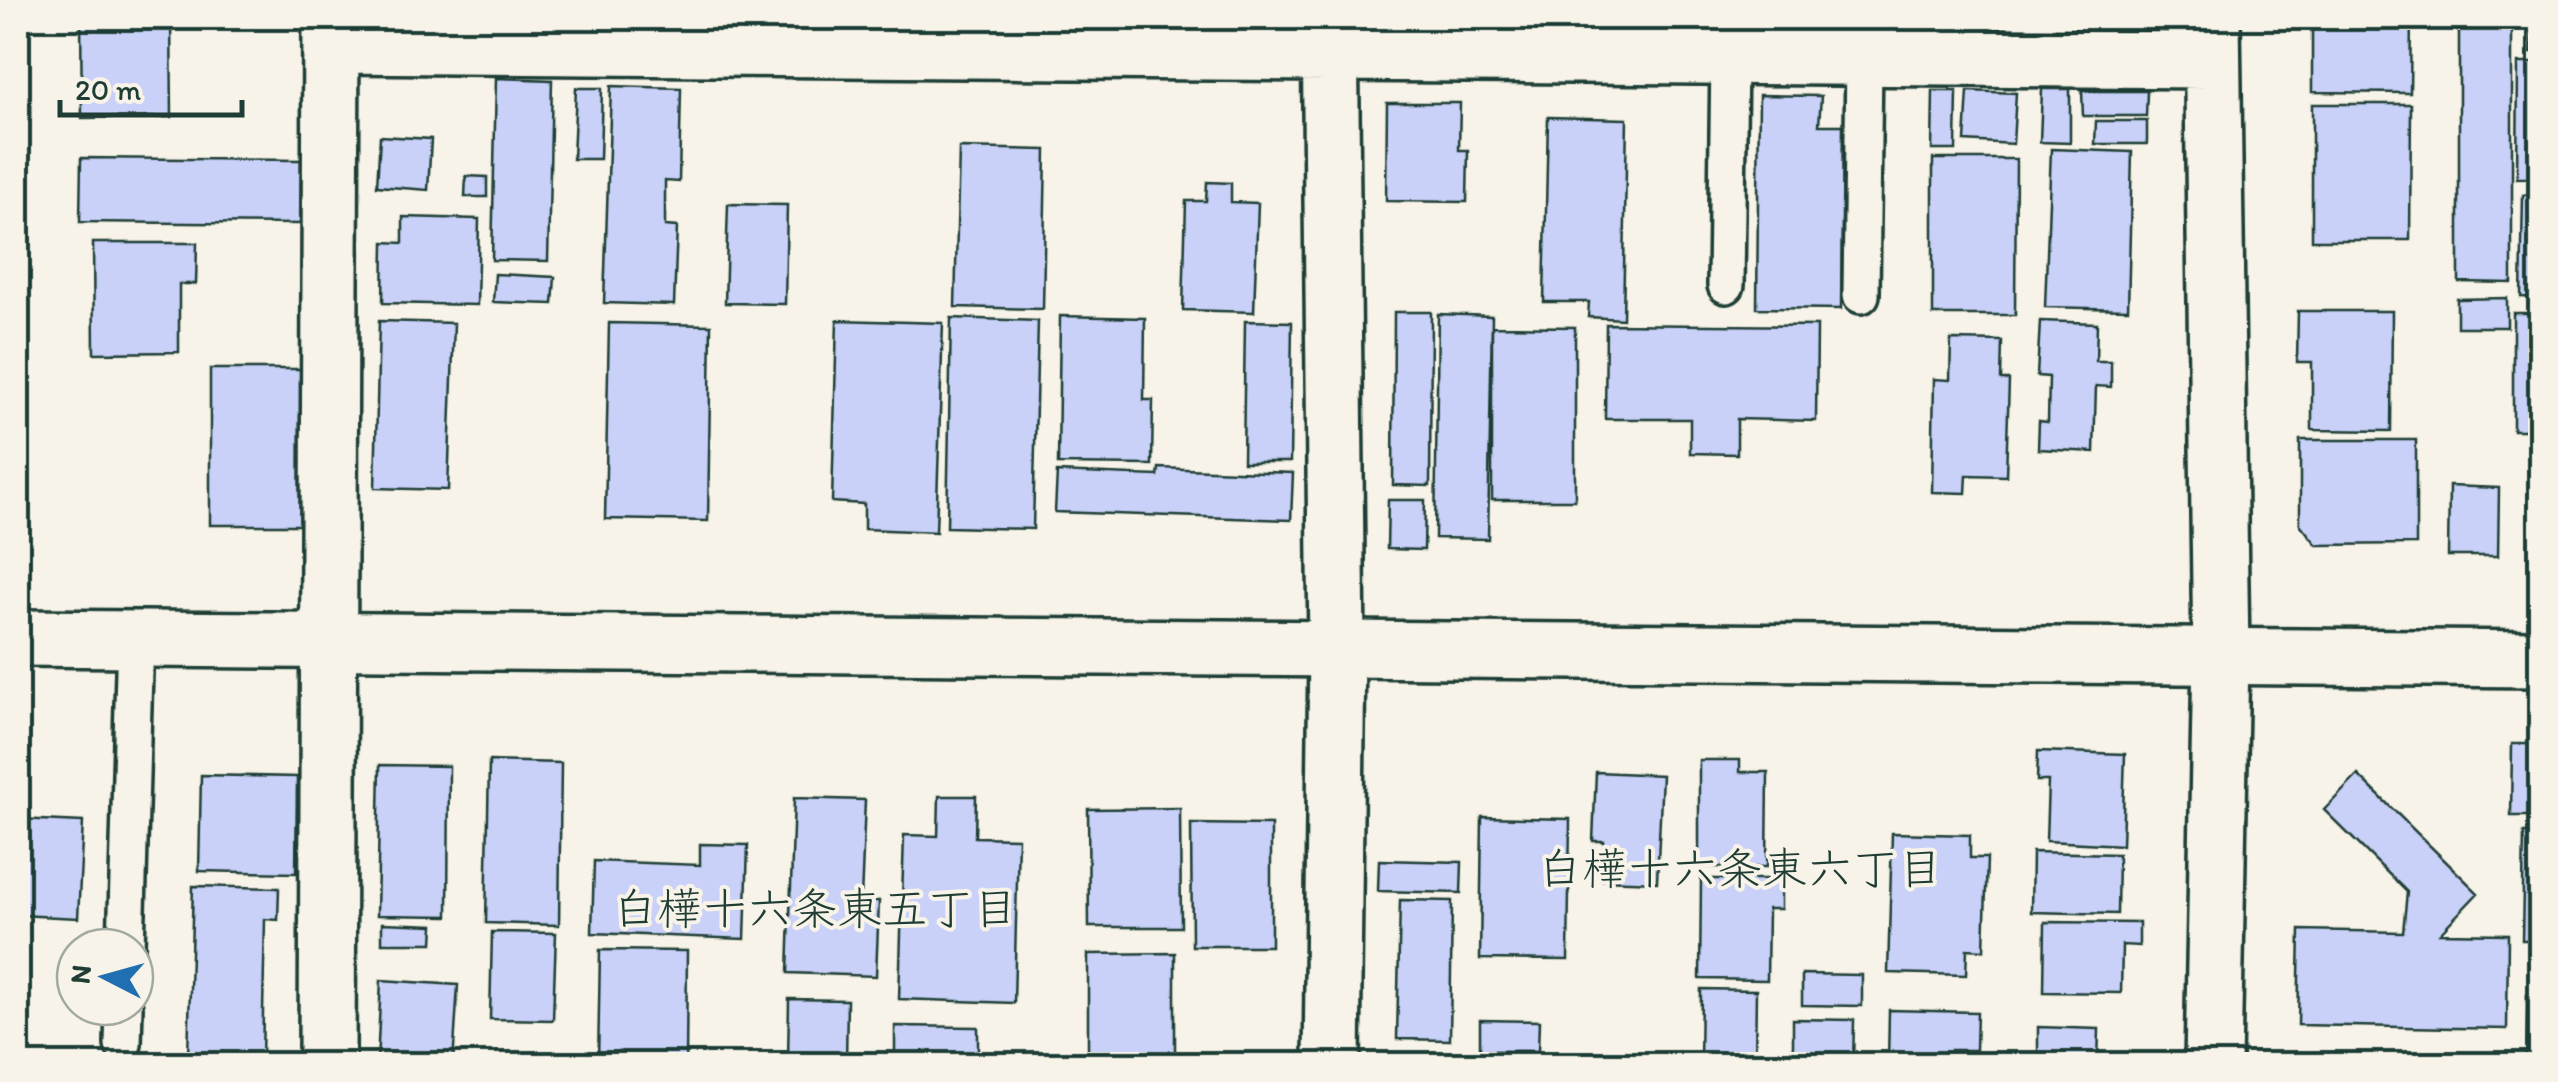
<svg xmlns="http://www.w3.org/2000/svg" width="2558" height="1082" viewBox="0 0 2558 1082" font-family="Itim,'Klee One',sans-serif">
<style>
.building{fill:#c9d1f9;stroke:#1f3d34;stroke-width:2.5}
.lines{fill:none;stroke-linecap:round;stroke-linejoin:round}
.lane-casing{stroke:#1f3d34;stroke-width:42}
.street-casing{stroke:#1f3d34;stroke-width:62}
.secondary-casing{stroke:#1f3d34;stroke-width:62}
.lane{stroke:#f7f3e8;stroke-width:35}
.street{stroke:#f7f3e8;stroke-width:55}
.secondary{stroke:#f7f3e8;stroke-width:55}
.labels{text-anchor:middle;stroke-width:8;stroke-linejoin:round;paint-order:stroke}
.neighbourhood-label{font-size:45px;fill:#1f3d34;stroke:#f7f3e8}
</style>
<rect width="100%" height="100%" fill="#f7f3e8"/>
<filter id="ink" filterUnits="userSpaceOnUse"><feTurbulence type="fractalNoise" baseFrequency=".01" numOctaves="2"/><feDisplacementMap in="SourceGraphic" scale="20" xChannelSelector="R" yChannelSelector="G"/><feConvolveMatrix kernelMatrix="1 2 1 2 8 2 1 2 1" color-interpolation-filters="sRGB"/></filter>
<g filter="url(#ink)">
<path class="building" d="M81 18H171L172 117 82 118Z
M2312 18H2411L2410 93 2312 92Z
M2459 18H2512V283L2459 282Z
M2532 18H2540V53H2531Z
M2518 63H2540V178H2517Z
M496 78 552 80 548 261 492 260Z
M611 86 681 88 679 182 665 181V226L677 227 674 305 604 303Z
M576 88H602L600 159H573Z
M2042 89H2070V143L2040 142Z
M1933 91H1957L1956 150H1932Z
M1968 91 2016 93 2013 144 1965 141Z
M2082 91H2147L2146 116H2083Z
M1759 95 1821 96 1819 125H1843L1841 309 1757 308Z
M1387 103H1460L1459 150H1468L1467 202 1386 201Z
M2312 104H2411L2410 240H2312Z
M1548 117 1627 119 1623 319 1588 317 1589 302H1544Z
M2096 121H2147V144H2095Z
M380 136 431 139 428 190 377 186Z
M959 148 1046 150 1043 309 955 307Z
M2051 149 2132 152 2128 309 2045 307Z
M81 158 301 160 300 224 80 222Z
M1933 159H2016L2015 315H1933Z
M466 176 487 177V197H465Z
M1207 182 1231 183V202L1258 203 1254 312 1183 310 1186 201H1206Z
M2523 195H2540V298L2521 297Z
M728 204 787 205 785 304 725 303Z
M403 217 479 219 477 305 383 303 384 242 403 243Z
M93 243H197L196 284H179V352L94 353Z
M495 274 555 277 553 304 493 302Z
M2507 298V327H2457V299Z
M2298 311H2392L2391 431 2312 430V362H2297Z
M1394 312H1431L1430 486 1393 485Z
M2513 313H2540V430H2513Z
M1438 314 1492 316 1488 539 1435 538Z
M1060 316 1145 318 1144 400H1153L1152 465 1058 464Z
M951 318 1038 321 1033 529 947 527Z
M837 320 943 323 936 532 864 529V504L832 502Z
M379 321 454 323 448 490 375 488Z
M1245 321 1292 322 1290 462H1243Z
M2040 321 2097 323 2096 361H2111V387L2096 386 2094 452 2038 449 2039 421 2048 422 2049 377 2037 376Z
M609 323 711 325 708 521 605 519Z
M1606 324 1817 326 1816 421 1737 419V454L1690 453V419H1605Z
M1492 326 1575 327V500H1492Z
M1951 340 2002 341 2001 380H2009L2006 476 1967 475 1966 493 1932 492 1934 379 1950 380Z
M210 369H302L301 525H210Z
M2300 440H2416V544L2317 545 2300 524Z
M1159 468 1293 473 1291 520 1055 512 1057 472 1158 476Z
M2449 486 2499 488 2498 556H2448Z
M1388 500H1425L1424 550 1387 549Z
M2512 744H2539L2536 816H2511Z
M2038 751 2125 754 2122 845 2046 841 2048 781H2037Z
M1699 760H1740V772H1768L1767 867H1699Z
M489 761 561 763 559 925 486 923Z
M380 765 449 766 448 916 377 915Z
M1596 772 1662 775 1657 882 1602 880 1604 841H1593Z
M201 775 297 777 296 873 199 871Z
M2358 775 2478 893 2440 933 2508 934 2507 1029 2298 1025 2300 930 2403 932 2407 892 2324 810Z
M939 796H976L975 837 1018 838 1014 1003 899 999 904 835 938 836Z
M794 798 865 800 861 901H879L876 976 788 973Z
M1180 808 1181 927H1089L1088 809Z
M1482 817 1570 819 1568 960 1480 959Z
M18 819 83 822 78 918 18 915Z
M1191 824 1271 825V946H1192Z
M1892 833 1970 835V858H1987L1984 950 1967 949 1966 975 1888 973Z
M2524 833 2540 834V940H2522Z
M700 844 748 845 745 939 592 933 594 861 700 865Z
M2032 852 2118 854 2117 914 2031 912Z
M1379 860 1462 862 1461 893 1378 891Z
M1701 879H1781V909H1768L1767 980 1700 979Z
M193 886 279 888 278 920 265 919 262 1059 188 1056Z
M1400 900 1452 901 1450 1040 1397 1039Z
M2045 922 2139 923V946L2122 945 2121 993 2044 992Z
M382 923 434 925 433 943H382Z
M492 932 556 933 553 1020 490 1019Z
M600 950 687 951 686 1064H598Z
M1175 953V1058H1088V954Z
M1802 974 1862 975V1006L1802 1005Z
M381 980 458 985 453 1064H377Z
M1701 989 1756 990 1755 1064H1700Z
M2527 995H2540V1064H2526Z
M789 999 847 1000 846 1064H788Z
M1889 1010 1977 1012 1976 1050H1951V1064H1888Z
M1793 1019 1854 1020 1853 1064H1793Z
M1480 1020 1539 1021 1538 1051H1480Z
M895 1026 978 1027V1064H895Z
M2038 1027 2099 1029 2098 1064H2038Z
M1453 1057 1543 1059V1064H1453Z"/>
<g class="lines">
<g class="lane-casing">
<path id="lane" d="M1726 285 1729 57
M1861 295 1864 59
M126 947 135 637
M123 1044 124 1007"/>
</g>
<g class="street-casing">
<path id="street" d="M1330 18 1337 650 1332 1064
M2212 18 2221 657 2213 1064
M331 45 2211 60
M327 1064 331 18"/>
</g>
<g class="secondary-casing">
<path id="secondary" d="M18 638 2540 659"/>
</g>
<use href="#lane" class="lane"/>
<use href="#street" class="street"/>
<use href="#secondary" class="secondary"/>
</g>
</g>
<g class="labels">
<g class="neighbourhood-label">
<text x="1740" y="884">白樺十六条東六丁目</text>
<text x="815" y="924">白樺十六条東五丁目</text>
</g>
</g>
<rect width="2558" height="1082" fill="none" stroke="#f7f3e8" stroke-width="60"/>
<rect x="30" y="30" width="2498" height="1022" fill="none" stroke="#1f3d34" stroke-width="4" filter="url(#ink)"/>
<g transform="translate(105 977) rotate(276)"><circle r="48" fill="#f7f3e8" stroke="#a1aaa0" stroke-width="2.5"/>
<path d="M0-8L18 38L0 25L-18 38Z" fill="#1f6fb2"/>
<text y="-15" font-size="28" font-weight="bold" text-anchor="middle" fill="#1f3d34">N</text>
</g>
<path d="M60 100v15h182v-15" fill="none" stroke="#1f3d34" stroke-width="5"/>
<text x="75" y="100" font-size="30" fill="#1f3d34" stroke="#f7f3e8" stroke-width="8" paint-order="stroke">20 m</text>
</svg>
